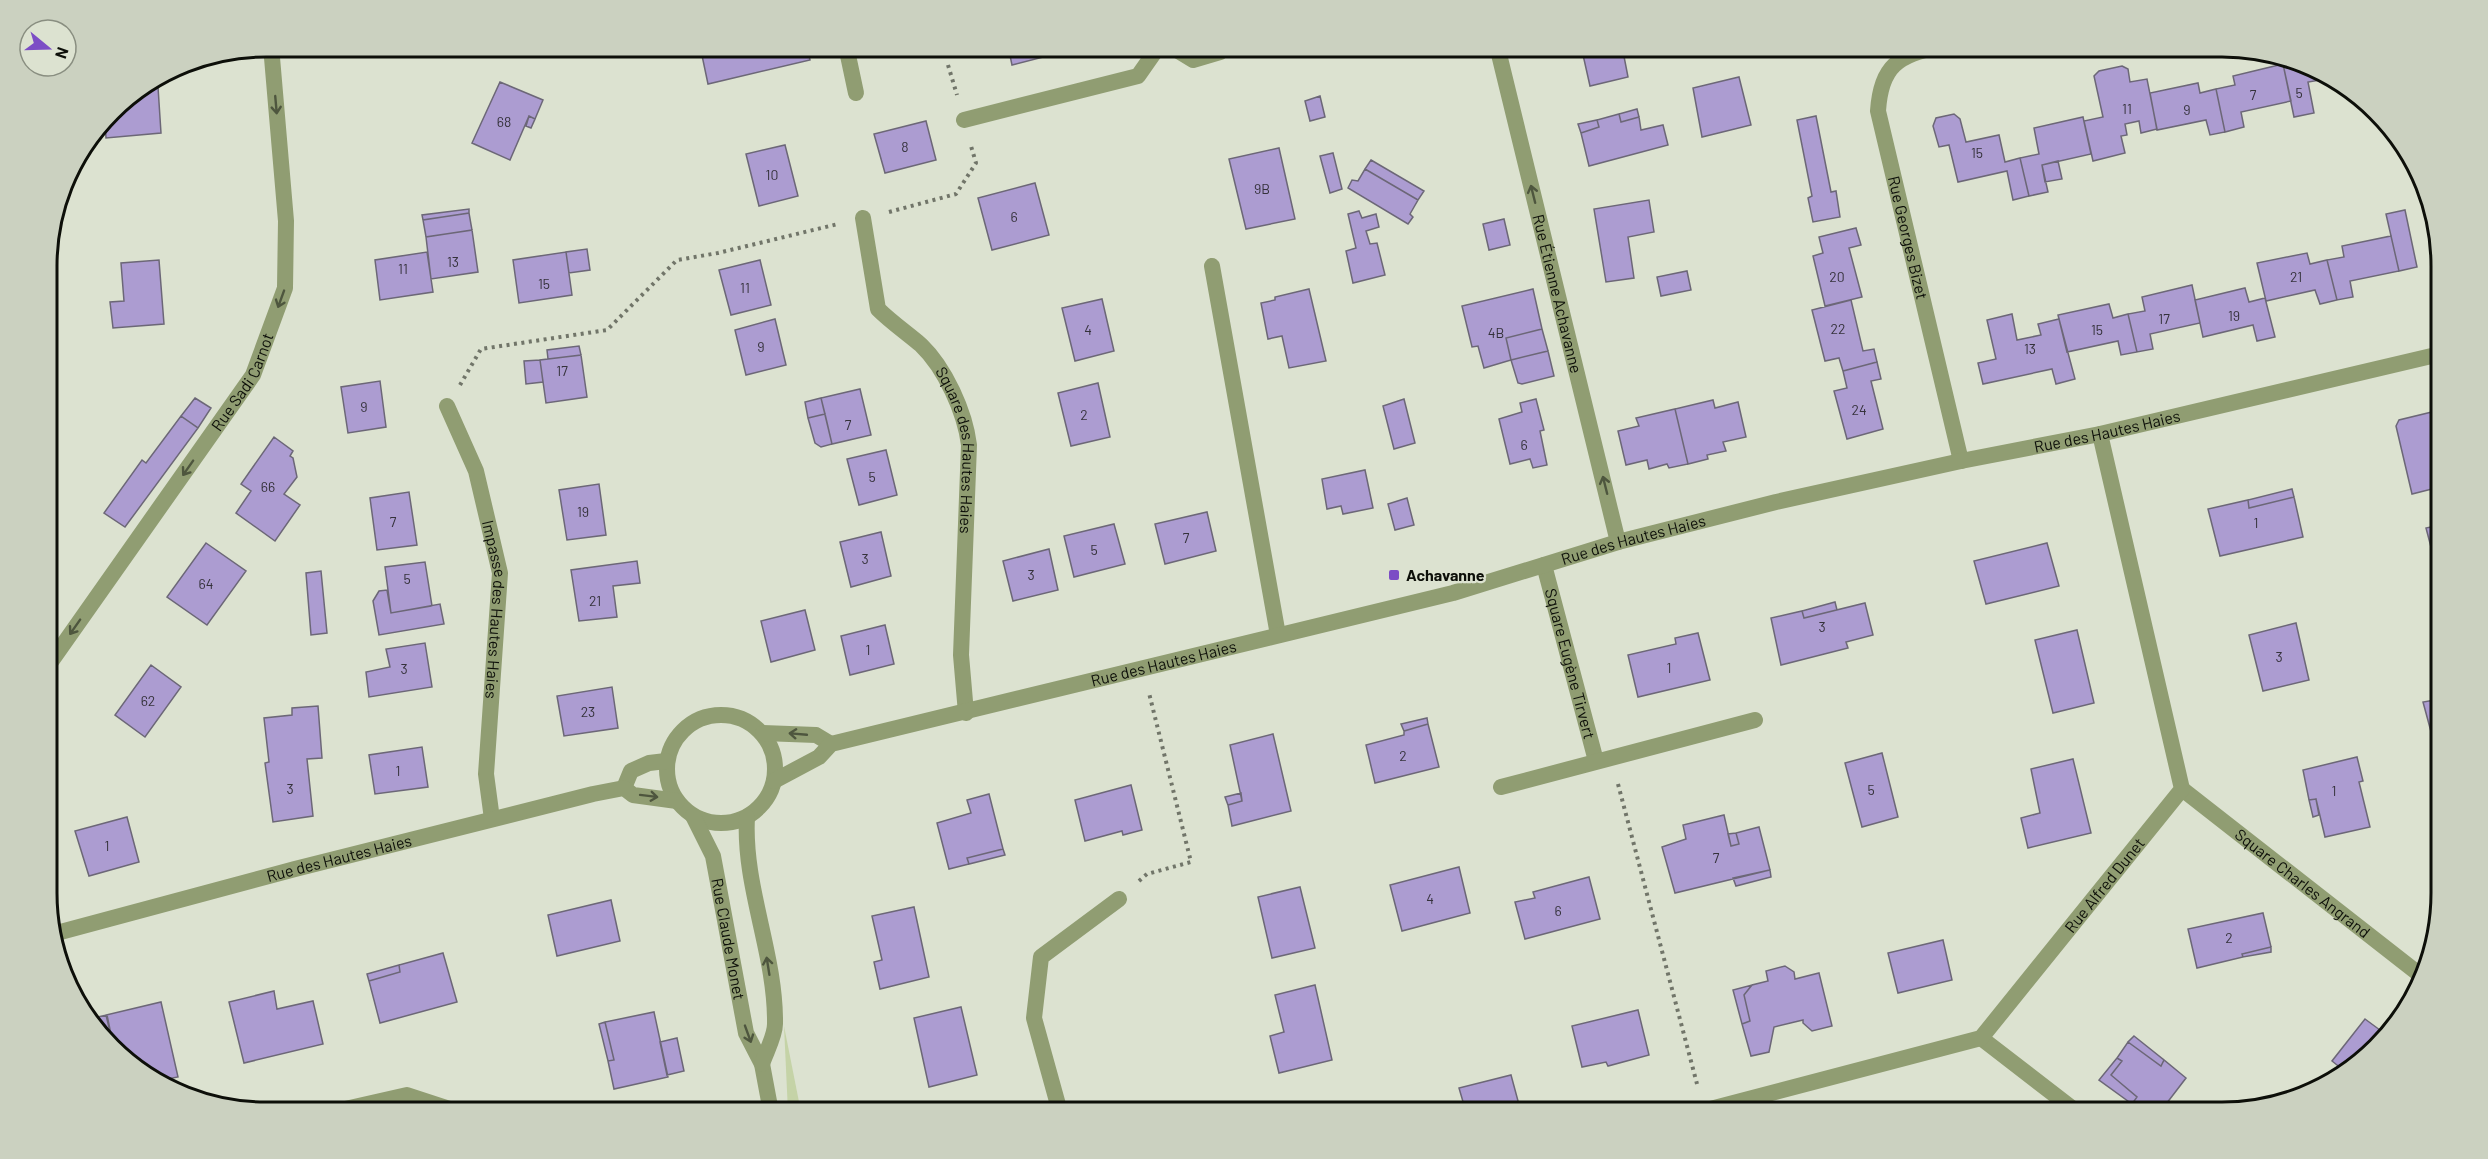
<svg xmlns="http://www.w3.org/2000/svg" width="2488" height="1159" viewBox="0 0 2488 1159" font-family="Barlow,sans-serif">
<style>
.green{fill:#c5d3a7}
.building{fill:#ac9cd1;stroke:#6c6777;stroke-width:1.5}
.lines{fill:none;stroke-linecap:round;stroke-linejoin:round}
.path{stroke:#717569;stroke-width:4;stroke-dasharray:3 4.5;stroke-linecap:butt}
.service{stroke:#909d72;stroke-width:16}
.minor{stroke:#909d72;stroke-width:16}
.oneway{stroke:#4e563e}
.poi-dot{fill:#7c4dc5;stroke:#dce2d0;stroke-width:2}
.labels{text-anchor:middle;stroke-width:4.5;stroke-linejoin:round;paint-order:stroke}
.number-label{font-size:14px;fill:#35323b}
.street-label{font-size:16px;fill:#0d0f09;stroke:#dce2d0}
.poi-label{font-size:16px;font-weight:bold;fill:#0d0f09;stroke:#dce2d0;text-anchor:start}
.rim{fill:none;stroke:#0d0f09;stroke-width:3}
</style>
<rect width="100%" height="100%" fill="#dce2d0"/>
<path class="green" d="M784 1026 801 1112H788Z"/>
<path class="building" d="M700 46H807L810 60 708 84Z
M1008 46H1086L1012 65Z
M1581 46H1622L1628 77 1590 86Z
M2296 61 2306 63 2326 79 2308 82 2314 113 2294 117 2283 64Z
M2283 64 2291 101 2241 112 2244 127 2225 132 2216 89 2235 85 2233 76Z
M2122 66 2128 69 2130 82 2147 79 2157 129 2141 133 2139 121 2125 124 2127 135 2121 136 2125 153 2093 161 2084 121 2103 117 2094 76 2099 71Z
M1739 77 1751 125 1702 137 1693 88Z
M500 82 543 100 535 119 529 116 510 160 472 143Z
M2198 83 2200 93 2216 89 2225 132 2210 135 2206 120 2157 130 2150 93Z
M158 87 161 133 106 138 105 122 121 101 141 89Z
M1320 96 1325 117 1310 121 1305 101Z
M1637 109 1639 117 1621 122 1619 114Z
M1619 114 1621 122 1639 117 1641 130 1663 125 1668 145 1589 166 1581 133 1599 127 1597 120Z
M1954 114 1960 119 1966 142 1999 135 2005 162 2020 158 2029 196 2013 200 2007 171 1958 182 1949 145 1939 147 1933 126 1936 118Z
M529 116 535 119 531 128 526 126Z
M1816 116 1831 192 1836 191 1840 217 1813 222 1808 198 1812 196 1797 120Z
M2083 117 2091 154 2042 165 2048 192 2029 196 2020 158 2039 154 2034 128Z
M1597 120 1599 127 1581 133 1578 124Z
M926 121 936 160 885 173 874 134Z
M785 145 798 196 759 206 746 154Z
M1279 148 1295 219 1246 229 1229 159Z
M1333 153 1342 189 1330 193 1320 156Z
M1371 160 1424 191 1418 200 1365 169Z
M2058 161 2062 179 2045 182 2042 165Z
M1365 169 1418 200 1410 214 1413 217 1408 224 1348 188 1352 180 1358 181Z
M1035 183 1049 235 992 250 978 198Z
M1649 200 1654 232 1628 237 1634 278 1606 282 1594 209Z
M469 209V213L423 220 422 215Z
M2405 210 2417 267 2399 271 2386 214Z
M1359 211 1362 218 1376 214 1379 227 1366 231 1370 244 1377 243 1385 275 1353 283 1346 251 1356 248 1348 214Z
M469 213 472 230 426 237 423 220Z
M1504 219 1510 245 1489 250 1483 224Z
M1856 228 1861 245 1849 248 1862 297 1825 306 1813 256 1823 253 1819 237Z
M472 230 478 272 431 279 426 237Z
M2391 236 2399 271 2350 281 2353 297 2337 300 2327 260 2344 257 2342 246Z
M587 249 590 270 569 273 566 252Z
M427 252 433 292 380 300 375 260Z
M566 252 572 295 519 303 513 260Z
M2307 253 2310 264 2327 260 2337 300 2320 304 2315 290 2266 301 2257 263Z
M159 260 164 324 113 328 110 302 124 301 121 263Z
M760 260 771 305 731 315 719 270Z
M1687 271 1691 290 1661 296 1657 277Z
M2192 285 2200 323 2150 334 2153 349 2137 352 2128 314 2145 311 2142 297Z
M2245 288 2249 302 2265 298 2275 337 2257 341 2253 325 2203 337 2195 300Z
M1309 289 1326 361 1289 368 1282 336 1268 339 1261 303 1275 300V297Z
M1533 289 1542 329 1506 338 1511 360 1484 368 1478 346 1472 347 1462 306Z
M1102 299 1114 351 1075 361 1062 308Z
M1851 300 1863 351 1874 349 1877 362 1843 371 1839 358 1825 361 1812 310Z
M2109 304 2113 318 2128 314 2137 352 2121 355 2118 341 2067 352 2058 315Z
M2012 314 2017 340 2041 335 2038 324 2059 319 2075 379 2056 384 2052 369 1983 384 1978 363 1996 359 1987 320Z
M775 319 786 365 746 375 735 330Z
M1542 329 1548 351 1511 360 1506 338Z
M579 346 581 355 548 359 547 350Z
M1548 351 1554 376 1522 384 1518 383 1511 360Z
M581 355 587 397 546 403 540 360Z
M540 360 543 382 526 384 524 361Z
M1877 362 1881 379 1871 381 1883 429 1847 439 1834 391 1847 388 1843 371Z
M380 381 386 427 348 433 341 387Z
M1098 383 1110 437 1071 446 1058 393Z
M860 389 871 435 832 444 821 398Z
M195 398 211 408 198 428 181 416Z
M821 398 825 414 808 418 805 402Z
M1404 399 1415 443 1394 449 1383 406Z
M1536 399 1544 430 1540 431 1547 465 1533 468 1530 459 1510 464 1499 419 1522 412 1520 403Z
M1713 400 1715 408 1738 402 1746 437 1723 442 1726 451 1707 455 1708 459 1688 464 1675 409Z
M1675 409 1688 464 1669 468 1667 464 1649 469 1647 460 1626 465 1618 431 1639 426 1636 418Z
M2440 410V487L2412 494 2396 426 2399 420Z
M825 414 832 444 821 447 815 443 808 418Z
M181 416 198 428 125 527 104 513 142 460 146 463Z
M274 437 293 451 290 456 293 458 297 477 284 494 300 505 275 541 236 513 251 491 241 484Z
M886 450 897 495 859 505 847 459Z
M1365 470 1373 508 1343 514 1341 506 1327 509 1322 479Z
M599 484 606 535 567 540 559 490Z
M2292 489 2294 497 2249 508 2248 500Z
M409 492 417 545 377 550 370 498Z
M2294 497 2303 537 2220 556 2208 509 2248 500 2249 508Z
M1407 498 1414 525 1395 530 1388 504Z
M1207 512 1216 551 1165 564 1155 524Z
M1114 524 1125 564 1074 577 1064 536Z
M2440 525 2441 585 2426 528Z
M881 532 891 576 851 587 840 542Z
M206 543 246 571 207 625 167 597Z
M2047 543 2059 586 1986 604 1974 561Z
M1049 549 1058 590 1013 601 1003 561Z
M637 561 640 583 613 586 617 617 579 621 571 570Z
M425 562 432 606 391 613 385 567Z
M321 571 327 633 311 635 306 573Z
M387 590 391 613 440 604 444 624 379 635 373 601 379 591Z
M1835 602 1837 610 1804 618 1802 611Z
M1865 603 1873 635 1846 642 1848 648 1781 665 1771 618 1802 611 1804 618Z
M805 610 815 650 771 662 761 621Z
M2296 623 2309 680 2263 691 2249 635Z
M885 625 894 664 850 675 841 636Z
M2077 630 2094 703 2053 713 2035 640Z
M1698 633 1710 680 1638 697 1628 655 1676 644 1675 638Z
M425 643 432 687 369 697 366 672 390 667 386 649Z
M151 665 181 687 145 737 115 715Z
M612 687 618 728 564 736 557 696Z
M2441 699V737L2433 739 2423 702Z
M318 706 322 758 307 759 313 816 273 822 265 763 269 762 264 718 292 715V708Z
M1427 718 1428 724 1404 731 1401 724Z
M1428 724 1439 767 1375 783 1366 745 1404 735V731Z
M1273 734 1291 811 1232 826 1228 805 1242 801 1230 745Z
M422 747 428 787 375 794 369 755Z
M1882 753 1898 817 1862 827 1845 763Z
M2357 757 2363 781 2359 782 2370 827 2325 837 2316 799 2309 800 2303 770Z
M2073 759 2091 833 2028 848 2021 818 2040 813 2031 769Z
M1131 785 1142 830 1123 835 1122 831 1085 841 1075 800Z
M1241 793 1242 801 1228 805 1225 797Z
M989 794 1003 849 967 858 969 864 949 869 937 823 971 813 967 800Z
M2316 799 2319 815 2313 817 2309 800Z
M1724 815 1731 846 1739 844 1736 833 1759 827 1770 870 1675 893 1662 847 1686 839 1683 825Z
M127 817 139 862 89 876 75 831Z
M1736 833 1739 844 1731 846 1728 834Z
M1003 849 1005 855 969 864 967 858Z
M1459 867 1470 913 1402 931 1390 885Z
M1770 870 1771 877 1736 886 1733 878Z
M1589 877 1600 919 1525 939 1515 902 1535 898 1533 892Z
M1300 887 1315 948 1272 958 1258 897Z
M611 900 620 941 557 956 548 915Z
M914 907 929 977 880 989 874 962 882 960 872 916Z
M2263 913 2271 947 2242 954 2243 957 2197 968 2188 929Z
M1943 940 1952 980 1898 993 1888 953Z
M2271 947V952L2243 957 2242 954Z
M443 953 457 1002 380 1023 369 981 400 972 399 965Z
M399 965 400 972 369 981 367 974Z
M1785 966 1794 972 1795 979 1819 973 1832 1026 1812 1031 1803 1023V1020L1774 1027 1769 1052 1751 1056 1742 1024 1750 1021 1744 995 1752 985 1768 981 1766 971Z
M1315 985 1332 1060 1279 1073 1270 1036 1284 1032 1275 995Z
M1752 985 1744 995 1750 1021 1742 1024 1733 990Z
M274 991 277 1009 313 1001 323 1044 244 1063 229 1002Z
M161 1002 178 1077 162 1080 119 1047 117 1039 112 1040 106 1015Z
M961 1007 977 1075 929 1087 914 1018Z
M1638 1010 1649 1055 1608 1066 1606 1062 1582 1067 1572 1026Z
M654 1012 668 1077 614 1089 608 1061 614 1060 605 1022Z
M107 1015 112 1039 109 1040 92 1026 89 1019Z
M2365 1019 2388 1036 2347 1073 2332 1061Z
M605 1022 614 1060 608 1061 599 1024Z
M2134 1036 2164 1060 2161 1066 2128 1042Z
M677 1038 684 1071 667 1075 660 1042Z
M2128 1042 2161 1066 2164 1060 2186 1078 2160 1112H2142L2132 1104 2137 1097 2111 1075 2122 1061 2117 1058Z
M2117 1058 2122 1061 2111 1075 2137 1097 2132 1104 2099 1080Z
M1511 1075 1521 1112H1466L1459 1088Z"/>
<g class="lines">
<path class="path" d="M948 65 957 95
M889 212 956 194 976 163 971 146
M460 385 481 349 607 330 677 260 718 253 838 224
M1618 784 1697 1084
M1139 881 1147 874 1191 862 1149 693"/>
<path class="service" d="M1170 46 1193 60 1220 52 1224 46
M964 120 1138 76 1159 46"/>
<g class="minor">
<path d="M846 46 856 93"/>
<path id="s1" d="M1497 46 1618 542"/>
<path id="s2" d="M1940 46C1898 56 1881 65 1878 111L1961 461"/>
<path id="s3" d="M863 218 878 309C891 322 907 333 921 345 945 368 965 412 969 445L961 655 966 713"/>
<path d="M1212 266 1278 635"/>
<path id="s4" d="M447 406 476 471 500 573 486 774 492 819"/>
<path id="s5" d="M1544 565 1596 761"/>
<path id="s6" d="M48 666 253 375 285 288 286 221 271 46"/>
<circle cx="721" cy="769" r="54"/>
<path d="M763 733 816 735 831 744"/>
<path id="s7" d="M774 781 819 757 831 744 1453 593 1618 542 1776 502 1961 461 2100 434 2440 354"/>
<path d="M1501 787 1755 720"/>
<path d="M624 788 631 771 649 763 666 761"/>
<path id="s8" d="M2182 789 2424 978"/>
<path id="s9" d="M693 816 713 856 746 1033 762 1064 771 1112"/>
<path d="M747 817C743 887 776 954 775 1024 775 1036 766 1052 762 1064"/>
<path id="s10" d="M53 934 295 869 593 794 624 788 633 795 677 801"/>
<path d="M1981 1038 2077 1112"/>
<path d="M332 1112 407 1095 459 1112"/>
<path d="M1060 1112 1034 1018 1041 957 1119 899"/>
<path id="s11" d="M1699 1112 1981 1038 2182 789 2100 434"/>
</g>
</g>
<defs><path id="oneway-shaft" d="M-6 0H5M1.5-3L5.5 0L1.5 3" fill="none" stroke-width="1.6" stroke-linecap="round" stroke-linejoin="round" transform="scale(1.5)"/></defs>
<g class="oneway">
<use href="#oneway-shaft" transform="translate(276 105) rotate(85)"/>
<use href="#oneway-shaft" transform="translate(1533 194) rotate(-104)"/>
<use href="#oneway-shaft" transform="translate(281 299) rotate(110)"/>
<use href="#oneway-shaft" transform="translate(188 468) rotate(125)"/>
<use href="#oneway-shaft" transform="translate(1605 485) rotate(-104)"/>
<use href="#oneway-shaft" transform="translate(75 627) rotate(125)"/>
<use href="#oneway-shaft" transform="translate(798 734) rotate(-175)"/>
<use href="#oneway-shaft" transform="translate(649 796) rotate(7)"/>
<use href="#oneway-shaft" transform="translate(768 966) rotate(-99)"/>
<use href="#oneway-shaft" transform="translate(748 1034) rotate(70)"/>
</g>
<rect class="poi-dot" x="1388" y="569" width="12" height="12" rx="3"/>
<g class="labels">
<g class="number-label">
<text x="2299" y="98">5</text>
<text x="2253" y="100">7</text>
<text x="2127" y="114">11</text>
<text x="2187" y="115">9</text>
<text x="504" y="127">68</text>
<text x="905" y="152">8</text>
<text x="1977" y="158">15</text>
<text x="772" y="180">10</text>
<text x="1262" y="194">9B</text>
<text x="1014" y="222">6</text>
<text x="453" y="267">13</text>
<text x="403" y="274">11</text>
<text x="1837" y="282">20</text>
<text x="2296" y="282">21</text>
<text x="544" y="289">15</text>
<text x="745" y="293">11</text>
<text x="2234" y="321">19</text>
<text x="2164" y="324">17</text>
<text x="1838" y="334">22</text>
<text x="1088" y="335">4</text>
<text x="2097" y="335">15</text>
<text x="1496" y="338">4B</text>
<text x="761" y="352">9</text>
<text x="2030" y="354">13</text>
<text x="562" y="376">17</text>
<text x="364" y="412">9</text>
<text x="1859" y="415">24</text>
<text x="1084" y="420">2</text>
<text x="848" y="430">7</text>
<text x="1524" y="450">6</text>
<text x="872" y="482">5</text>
<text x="268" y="492">66</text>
<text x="583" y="517">19</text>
<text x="393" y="527">7</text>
<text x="2256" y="528">1</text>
<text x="1186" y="543">7</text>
<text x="1094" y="555">5</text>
<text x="865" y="564">3</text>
<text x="1031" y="580">3</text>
<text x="407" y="584">5</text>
<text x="206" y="589">64</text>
<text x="595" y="606">21</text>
<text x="1822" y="632">3</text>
<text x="868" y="655">1</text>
<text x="2279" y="662">3</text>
<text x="1669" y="673">1</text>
<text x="404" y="674">3</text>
<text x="148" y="706">62</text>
<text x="588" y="717">23</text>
<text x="1403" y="761">2</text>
<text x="398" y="776">1</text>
<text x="290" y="794">3</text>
<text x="1871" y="795">5</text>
<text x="2334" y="796">1</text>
<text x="107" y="851">1</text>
<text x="1716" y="863">7</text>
<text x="1430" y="904">4</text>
<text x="1558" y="916">6</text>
<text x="2229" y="943">2</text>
</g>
<g class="street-label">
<text dy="6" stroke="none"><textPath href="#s2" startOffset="230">Rue Georges Bizet</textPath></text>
<text dy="6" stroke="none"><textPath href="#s1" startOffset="255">Rue Étienne Achavanne</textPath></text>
<text dy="6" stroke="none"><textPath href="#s6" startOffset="345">Rue Sadi Carnot</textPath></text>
<text dy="6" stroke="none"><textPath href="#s7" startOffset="1383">Rue des Hautes Haies</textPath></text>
<text dy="6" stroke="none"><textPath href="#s3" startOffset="264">Square des Hautes Haies</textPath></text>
<text dy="6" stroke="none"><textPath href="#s7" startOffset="897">Rue des Hautes Haies</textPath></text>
<text dy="6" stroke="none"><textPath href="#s4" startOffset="212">Impasse des Hautes Haies</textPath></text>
<text dy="6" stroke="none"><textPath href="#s5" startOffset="102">Square Eugène Tirvert</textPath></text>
<text dy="6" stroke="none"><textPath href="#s7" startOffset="411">Rue des Hautes Haies</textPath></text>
<text dy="6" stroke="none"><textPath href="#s10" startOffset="296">Rue des Hautes Haies</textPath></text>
<text dy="6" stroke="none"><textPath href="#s8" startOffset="153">Square Charles Angrand</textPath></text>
<text dy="6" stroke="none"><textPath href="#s11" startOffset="488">Rue Alfred Dunet</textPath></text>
<text dy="6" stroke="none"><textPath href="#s9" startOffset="129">Rue Claude Monet</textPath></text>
</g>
<g class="poi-label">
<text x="1406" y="581">Achavanne</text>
</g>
</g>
<path d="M0 0H2488V1159H0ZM266 57H2222A209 209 0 0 1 2431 266V893A209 209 0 0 1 2222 1102H266A209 209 0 0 1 57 893V266A209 209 0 0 1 266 57Z" fill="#cbd1c0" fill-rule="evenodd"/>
<path class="rim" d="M266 57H2222A209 209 0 0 1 2431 266V893A209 209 0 0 1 2222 1102H266A209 209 0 0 1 57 893V266A209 209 0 0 1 266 57Z"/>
<g transform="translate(48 48) rotate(109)"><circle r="28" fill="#dce2d0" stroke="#898e80" stroke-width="1.5"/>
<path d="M0-4.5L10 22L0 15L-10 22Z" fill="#7c4dc5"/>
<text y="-9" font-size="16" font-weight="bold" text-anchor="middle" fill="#0d0f09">N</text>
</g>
</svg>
